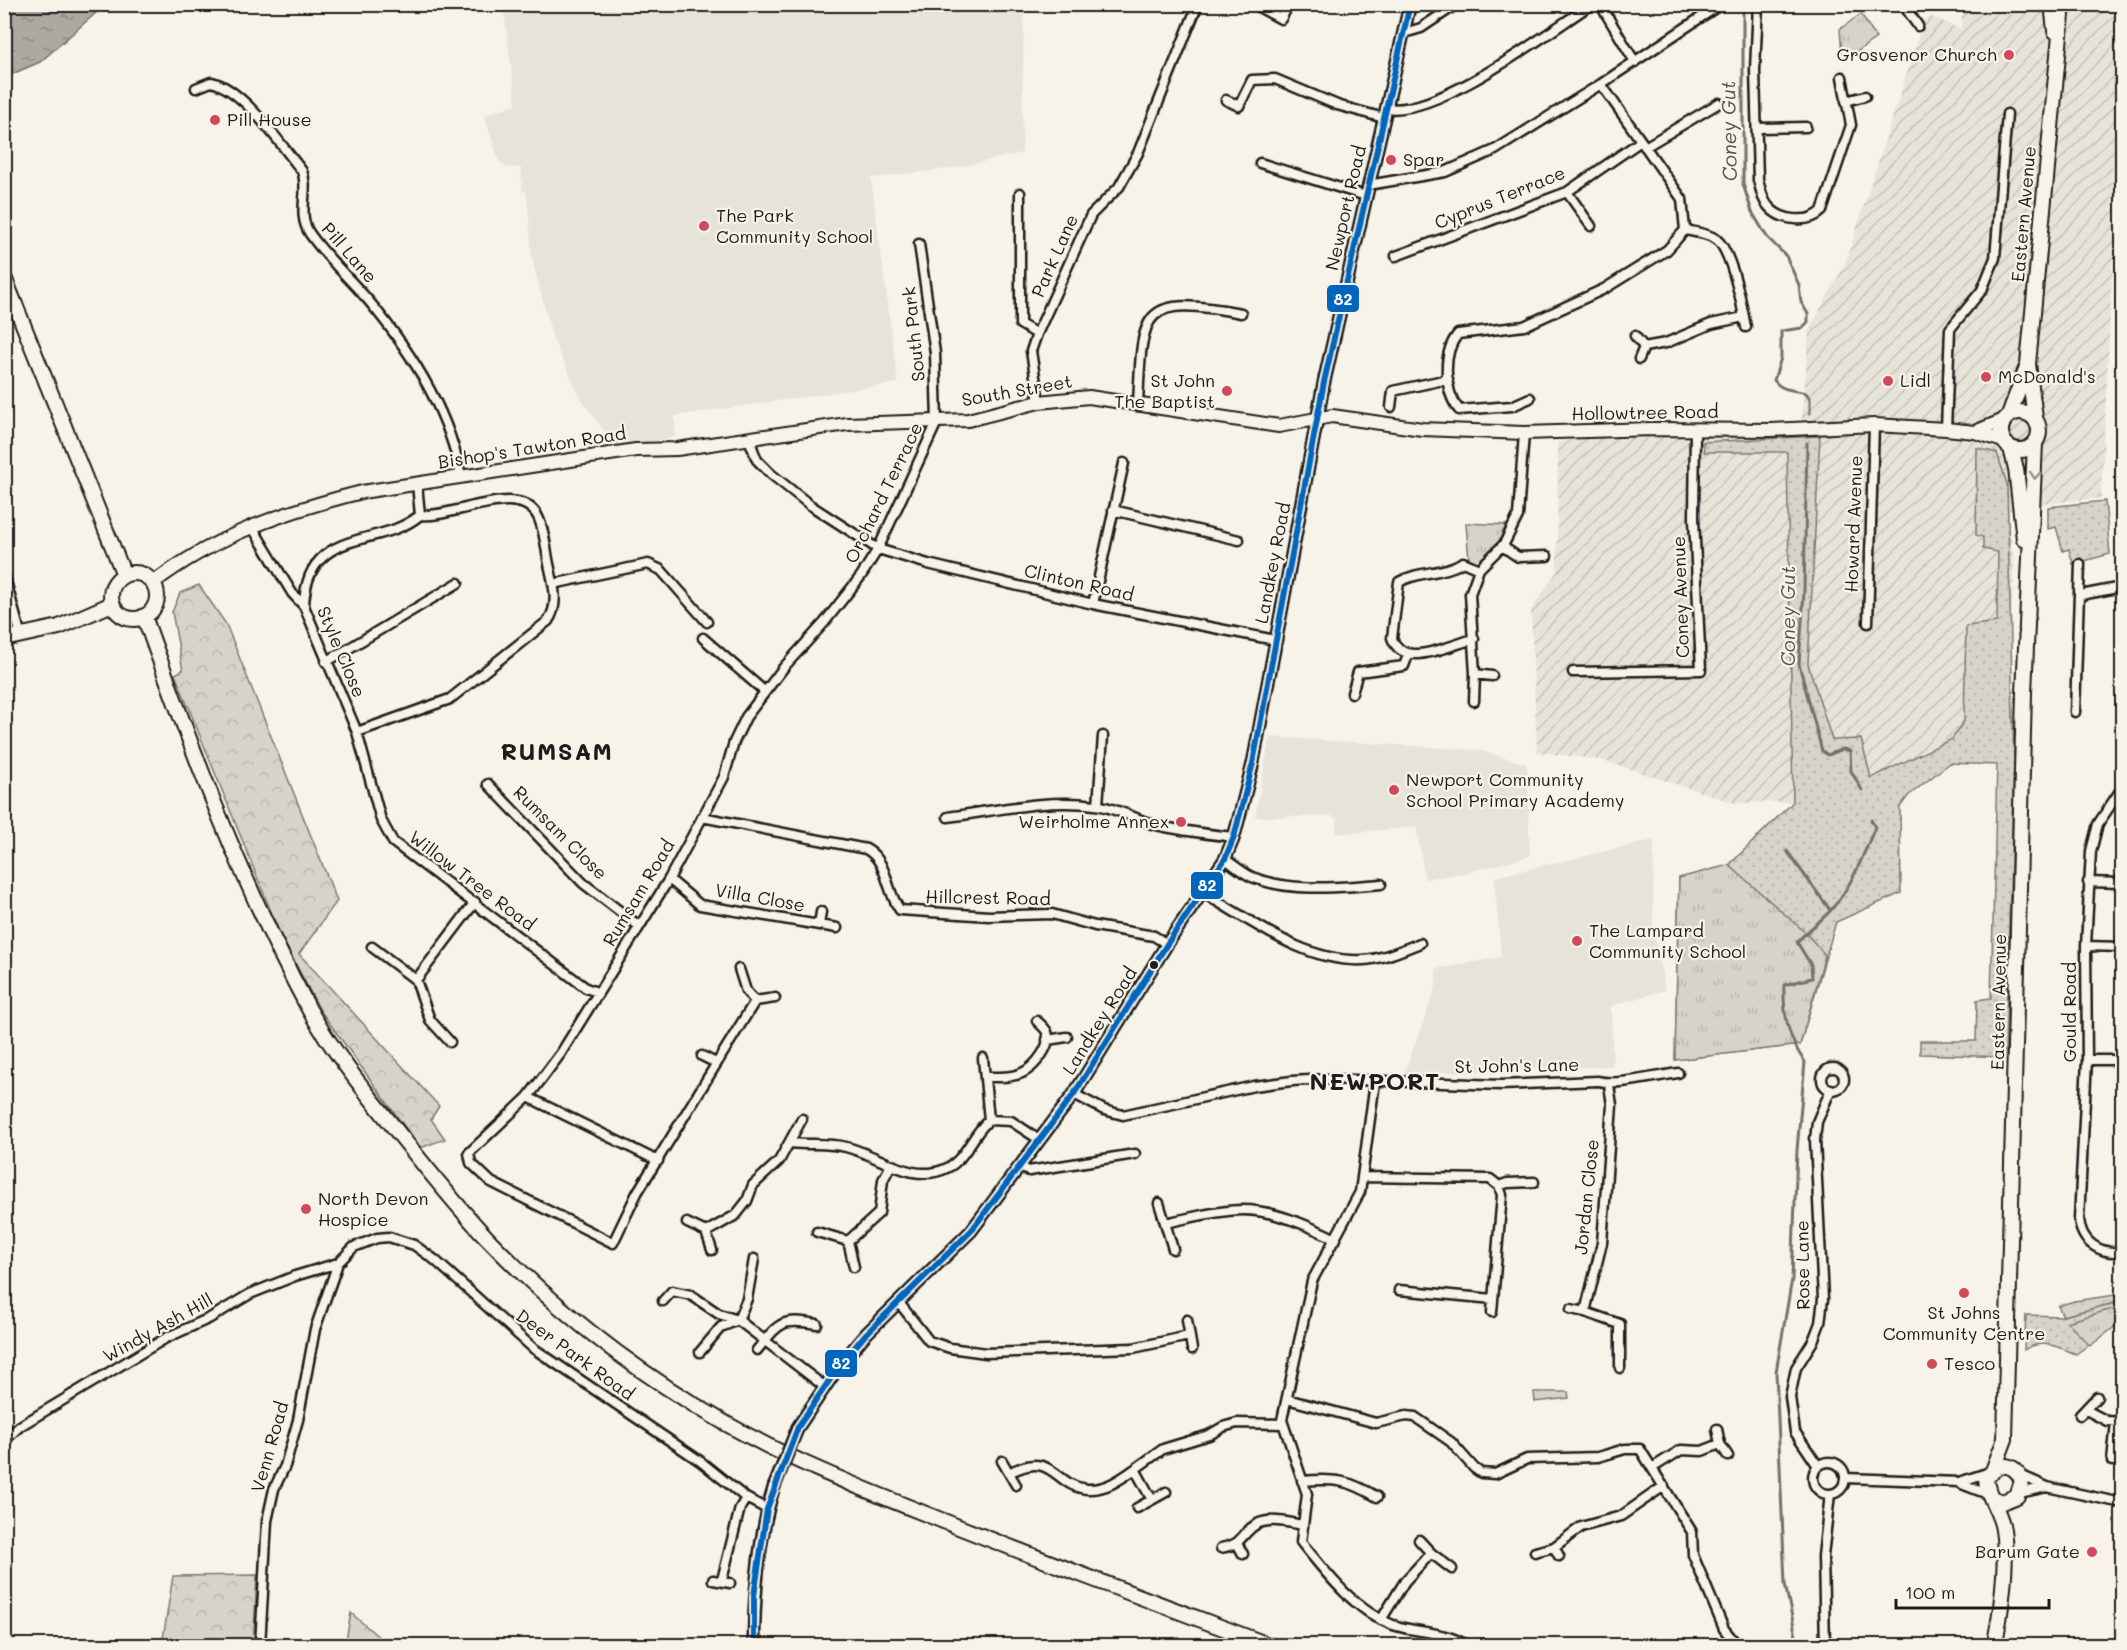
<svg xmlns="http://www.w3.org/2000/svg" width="2127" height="1650" viewBox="0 0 2127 1650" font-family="Mali,sans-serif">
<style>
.built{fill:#e6e3d9}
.industrial{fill:url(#industrial-furrows)}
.grass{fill:url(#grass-dots);stroke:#7a7874;stroke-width:1.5}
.forest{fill:url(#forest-crowns);stroke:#7a7874;stroke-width:1.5}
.park{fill:url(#park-tufts);stroke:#7a7874;stroke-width:1.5}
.water{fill:url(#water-ripples);stroke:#72716c;stroke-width:1.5}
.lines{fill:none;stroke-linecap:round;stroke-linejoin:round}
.stream{stroke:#72716c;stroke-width:3}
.minor-casing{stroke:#1c1c1c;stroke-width:13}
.tertiary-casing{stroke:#1c1c1c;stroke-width:15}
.secondary-casing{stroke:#1c1c1c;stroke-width:16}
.primary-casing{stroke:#1c1c1c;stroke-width:18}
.trunk-casing{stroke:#1c1c1c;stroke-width:18}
.minor{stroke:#f7f3e8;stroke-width:8}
.tertiary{stroke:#f7f3e8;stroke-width:10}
.secondary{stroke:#f7f3e8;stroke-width:12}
.primary{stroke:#f7f3e8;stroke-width:14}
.trunk{stroke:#f7f3e8;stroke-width:14}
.tertiary-bridge-casing{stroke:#1c1c1c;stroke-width:15;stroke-linecap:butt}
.tertiary-bridge{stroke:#f7f3e8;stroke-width:10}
.bus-1-casing{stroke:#f7f3e8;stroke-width:10}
.bus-1{stroke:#0065bd;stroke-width:6}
.oneway{stroke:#94928c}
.poi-dot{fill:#d1495b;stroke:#f7f3e8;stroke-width:2}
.bus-dot{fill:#1c1c1c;stroke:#f7f3e8;stroke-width:2}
.labels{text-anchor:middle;stroke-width:4.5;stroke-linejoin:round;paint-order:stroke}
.poi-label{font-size:18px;fill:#1c1c1c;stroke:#f7f3e8;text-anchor:start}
.street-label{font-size:18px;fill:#1c1c1c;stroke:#f7f3e8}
.water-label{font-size:20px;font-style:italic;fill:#565452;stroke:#f7f3e8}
.district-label{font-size:24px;font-weight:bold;letter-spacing:1.5px;fill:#1c1c1c;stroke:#f7f3e8}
.line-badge{stroke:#f7f3e8;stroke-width:2}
.badge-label{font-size:16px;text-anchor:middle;font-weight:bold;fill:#fff}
</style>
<defs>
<pattern id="industrial-furrows" width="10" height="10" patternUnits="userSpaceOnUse" patternTransform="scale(1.5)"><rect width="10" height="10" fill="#e6e3d9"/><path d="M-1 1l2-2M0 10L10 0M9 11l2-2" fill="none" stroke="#c5c2ba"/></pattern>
<pattern id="grass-dots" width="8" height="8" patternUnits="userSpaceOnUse" patternTransform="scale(1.5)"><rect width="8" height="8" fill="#d7d3cb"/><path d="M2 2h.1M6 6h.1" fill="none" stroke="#b8b5ae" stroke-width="1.8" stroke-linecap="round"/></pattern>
<pattern id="forest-crowns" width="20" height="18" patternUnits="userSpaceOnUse" patternTransform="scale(1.5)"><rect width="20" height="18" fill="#d7d3cb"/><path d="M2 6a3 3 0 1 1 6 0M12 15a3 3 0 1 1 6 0" fill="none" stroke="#b8b5ae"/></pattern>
<pattern id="park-tufts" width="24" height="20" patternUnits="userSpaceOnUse" patternTransform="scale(1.5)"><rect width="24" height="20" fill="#d7d3cb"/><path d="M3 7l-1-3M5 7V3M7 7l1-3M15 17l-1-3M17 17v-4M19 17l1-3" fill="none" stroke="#b8b5ae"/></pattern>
<pattern id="water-ripples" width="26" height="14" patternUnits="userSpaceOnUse" patternTransform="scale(1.5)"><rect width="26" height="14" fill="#aca9a2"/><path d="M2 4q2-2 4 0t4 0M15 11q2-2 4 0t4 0" fill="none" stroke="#8b8983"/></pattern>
</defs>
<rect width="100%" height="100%" fill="#f7f3e8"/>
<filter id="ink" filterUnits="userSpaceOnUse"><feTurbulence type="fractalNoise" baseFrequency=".0167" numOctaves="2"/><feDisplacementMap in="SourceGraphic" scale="12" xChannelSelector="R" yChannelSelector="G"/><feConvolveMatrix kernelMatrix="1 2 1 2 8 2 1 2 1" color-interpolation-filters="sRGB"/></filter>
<g filter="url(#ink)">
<path class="built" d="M503 5H1024L1022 153 955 168 871 178 898 383 675 416V437L616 448 580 397 553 339 532 259 527 193 522 190 521 168 506 167 499 161 484 115 516 104Z
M1270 737 1478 750 1527 764 1530 856 1469 872 1425 879 1416 827 1336 834 1337 820 1332 816 1255 817Z
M1654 840 1653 925 1665 990 1611 1006 1613 1066 1404 1074 1436 987V969L1501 957 1494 877Z"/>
<path class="industrial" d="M1963 4H2116L2122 11V111L2118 159 2101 498 2047 503 2007 511 2014 563 2011 613 2000 655 1981 695 1952 739 1892 781 1793 802 1735 803 1601 760 1537 752 1531 610 1557 571 1558 442 1652 429H1801L1809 330 1845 264 1924 20 1933 17 1961 29Z"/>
<path class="grass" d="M1820 436 1808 664 1832 740 1861 739 1871 778 1952 739 1964 721 1966 626 1997 622 1998 552 1983 549V537L1976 535 1977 448 1997 453 2007 484 2014 759 2005 1057 1920 1054V1041H1976L1977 1000 1991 998 1997 765 1950 763 1908 796 1900 807 1901 893 1836 922 1800 1045 1675 1060 1679 878 1729 865 1793 802 1787 452H1704L1703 442Z
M2105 501 2110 554 2073 564 2069 549 2063 551 2056 527 2048 529V507Z
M2122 1301V1321L2076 1354C2058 1347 2042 1338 2024 1350L2026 1315 2063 1316Z"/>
<path class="forest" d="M199 585 226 624 337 901 299 954 439 1106 431 1119 445 1139 420 1148 320 1010 281 936 175 674 183 670 172 612 180 593Z
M2122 1294V1301L2063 1316 2058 1306 2074 1301Z
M257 1575 253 1645H162L173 1576Z
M351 1613 381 1639 375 1645H345Z"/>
<path class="park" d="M1861 14 1876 38 1855 53 1842 55 1840 29Z
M1466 523 1506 525 1499 543 1479 562 1469 561Z
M1729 865 1806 933 1825 955 1800 1045 1675 1060 1679 878Z
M2119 1307 2122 1311V1321L2090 1346 2067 1322Z
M1534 1392H1568L1569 1398 1535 1402Z"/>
<path class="water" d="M5 4H105V5L40 62 5 77Z"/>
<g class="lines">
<path class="stream" d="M1743 4V184L1752 212 1767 237 1786 256 1799 285 1801 302 1808 314V322L1802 328 1781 331V358L1774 380C1782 392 1794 389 1806 393L1810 399V413
M1807 443 1804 592 1799 664 1822 751 1828 755 1843 749 1850 751 1851 771 1862 790
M1787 851 1830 910
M1798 1646 1785 1584 1776 1372 1792 1279 1797 1150 1805 1062C1788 1039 1783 1014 1784 985L1812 978 1811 965 1797 942C1807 931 1821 921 1831 910 1852 886 1863 856 1875 827L1871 820"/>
<g class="minor-casing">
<path id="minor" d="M1253 4 1281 19 1289 4
M1600 4 1635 62
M1758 4 1755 70 1758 180C1761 190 1762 200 1769 207 1781 221 1809 224 1822 211L1851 125 1842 77
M1903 4 1918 26
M1404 33 1421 28 1457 4
M196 88 211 82C243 88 282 146 302 171 310 191 296 214 310 234 326 257 349 278 368 300 411 351 449 410 461 477
M1226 100 1239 106 1252 80 1275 79 1337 105 1384 118
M1846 101 1865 96
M1387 108C1437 117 1547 33 1592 4
M1758 128 1806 127
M1645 147 1719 103
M1260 163 1366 196
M1368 185 1445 172 1495 150 1601 84 1721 4
M1567 192 1591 226
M1020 193V324L1037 334
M1396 256 1567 192 1641 141
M1744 317 1746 327
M1635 336 1644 347 1639 359
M1644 347 1666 343 1711 324 1744 317C1741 299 1730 249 1716 239 1707 233 1694 232 1685 230
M1530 398 1512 406 1459 410C1444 391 1442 353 1458 334L1524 326 1604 289 1667 250 1685 230 1682 199 1601 84
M1039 402 1031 351 1037 334 1091 215 1119 187 1138 153 1198 4
M1138 406C1142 312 1139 294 1241 313
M1391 407 1393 391 1448 379
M1946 429 1950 329 1982 290 1995 258 2007 114
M749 439 757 460 771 474 810 505 878 549 928 564 1093 604 1275 640
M1113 510 1239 540
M251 525 292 593 304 606 357 732 381 820 393 842 586 988 597 992
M1502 546 1518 557 1547 556
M4 574 21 636
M553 584 648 564 661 570 707 622
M2081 595 2122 587
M1093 604 1124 463
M304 606C306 525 381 549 420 515L417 484
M1868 623 1874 425
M703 638 764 691
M1474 639C1449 645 1403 670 1392 638L1399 582C1420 570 1442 575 1463 562L1479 569
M326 662 458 583
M1573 672 1701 670 1694 518 1695 430
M1492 676 1475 674 1470 594 1479 569 1504 544 1518 516 1524 433
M1352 693 1358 672 1404 666 1408 655
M1474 701 1475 674
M2075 712 2080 564
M357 732 450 699 548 621C560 604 553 583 549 564 546 550 545 533 539 519 522 479 453 519 420 515
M488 784 583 883 639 926
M2122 788 2098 824 2091 851 2086 946 2087 1060 2079 1219C2081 1243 2100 1254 2122 1252
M1098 805 1103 736
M702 817 866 849C889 862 885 890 900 910L989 916 1052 914 1095 926 1154 936 1167 944
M948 817C995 811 1047 798 1095 805 1114 807 1133 818 1152 824 1179 831 1207 834 1234 837
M1225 859C1234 865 1243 873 1252 877 1291 893 1340 887 1381 884
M669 879 700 905 837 928
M2088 882 2122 883
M1203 893C1251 920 1305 963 1363 960 1383 959 1402 950 1420 943
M819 925 821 912
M2086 946 2122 947
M372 947 416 980 475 902
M739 969 746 991 755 1001 637 1193 613 1243 491 1182 471 1163 469 1153 528 1097 561 1053 669 879 724 777 734 742 746 717 784 667 824 623 861 576 878 549 937 422 935 353 919 244
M416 980 430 1020 450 1042
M755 1001 775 998
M1047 1040 1067 1037
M702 1056 716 1063
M983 1058 989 1120
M2087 1060H2122
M1822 1079a11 11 0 1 1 22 0a11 11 0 1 1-22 0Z
M986 1077C998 1077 1013 1078 1024 1072 1035 1066 1052 1046 1047 1032 1045 1028 1040 1024 1037 1021
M1375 1082 1360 1192 1312 1281 1282 1420 1307 1494 1301 1542C1326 1573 1355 1611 1393 1625 1418 1633 1445 1631 1468 1646
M1609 1085 1612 1105 1602 1243 1585 1312 1620 1324V1368
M1074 1094 1104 1110 1123 1115 1254 1086 1292 1081 1326 1079 1501 1085 1598 1081C1617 1086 1656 1076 1678 1073
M528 1097 658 1161
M791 1143C809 1145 829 1143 846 1147 880 1155 912 1185 947 1168 966 1159 973 1133 989 1120L1011 1121 1040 1140
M1019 1167 1029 1171 1135 1154
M1362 1177 1490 1179 1499 1186 1507 1183 1534 1182
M1159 1203 1173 1249
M687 1223 706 1232 736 1215 747 1201 753 1185 779 1161 802 1119
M1165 1223C1190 1218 1218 1210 1243 1210 1274 1210 1309 1226 1336 1239
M706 1232 712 1250
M817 1232 848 1241 879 1213 883 1180 891 1165
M848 1241 854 1267
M1399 1290 1493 1299
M663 1301 672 1291 691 1295 719 1314 738 1320 825 1387
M900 1304 929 1341 950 1348 986 1353 1133 1348 1189 1336
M1571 1309 1585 1312
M1492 1312 1502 1195 1499 1186
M1187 1320 1192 1349
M757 1350C780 1322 781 1318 817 1324
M700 1352 721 1327 738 1320 747 1299 754 1259
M1287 1399 1376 1423 1406 1416 1415 1417 1451 1442 1474 1468 1481 1473 1495 1474 1527 1459 1598 1457 1625 1449H1640L1692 1532 1693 1555 1724 1629 1738 1646
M2086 1410 2107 1421 2122 1422
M2080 1415 2097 1397
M1717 1429 1720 1444 1728 1456
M4 1441 20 1426 166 1338 210 1318 250 1294 295 1276 338 1263
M1002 1461 1016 1485
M2112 1461 2116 1422
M1813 1478a16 16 0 1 1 32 0a16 16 0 1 1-32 0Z
M1818 1466 1795 1432 1790 1397 1796 1368 1813 1341 1820 1323 1823 1299 1815 1140 1817 1122 1831 1089
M1652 1468 1681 1450 1702 1451 1720 1444
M1135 1469 1163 1449 1209 1435 1223 1427 1237 1423 1282 1424
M1009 1473C1054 1449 1053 1486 1087 1489 1106 1490 1121 1479 1135 1469L1152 1500
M2020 1475 2047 1487 2122 1503
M1845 1478 1959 1482 1987 1473
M1302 1481C1334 1478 1349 1480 1377 1497
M1959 1483 1990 1495
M2019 1493 2047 1487
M1137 1508 1166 1492
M1419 1540 1431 1553 1452 1569
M1238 1545 1243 1554
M1554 1547 1559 1556
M1221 1548C1241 1544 1237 1541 1251 1528 1265 1516 1286 1522 1303 1525
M1535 1552 1554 1547 1581 1527 1621 1516 1664 1486
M713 1580 730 1583
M722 1580 740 1508 746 1498
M1381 1620 1405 1581 1431 1553
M260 1646 267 1521 274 1489 285 1466 298 1420 315 1329 338 1263 354 1247 377 1238 389 1237 414 1245 435 1260 533 1348 700 1461 746 1498 767 1509
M1825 1646 1823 1556 1830 1494"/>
</g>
<g class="tertiary-casing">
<path id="tertiary" d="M798 1427 839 1366 865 1335 971 1231 1074 1094 1167 944 1225 859 1234 837 1253 763 1324 382 1410 4
M754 1646C754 1592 758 1539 774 1487"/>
</g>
<g class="secondary-casing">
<path id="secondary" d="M1975 432 2004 420
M153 583C216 535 286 511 362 492L636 450 677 449 847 424 968 420 1039 402 1089 397 1279 426 1332 416 1422 429 1524 433 1652 429 1771 430 1874 425 1946 429 1975 432 2003 441"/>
</g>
<g class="primary-casing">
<path id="primary" d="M2052 4 2055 31
M2001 431a19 19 0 1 1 38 0a19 19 0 1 1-38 0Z
M2009 415 2028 364
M2035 418 2028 364 2063 4
M2011 448 2016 469 2024 539
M1994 1468 2005 1439 2024 693 2035 443
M1992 1498 2002 1502 2017 1496 2022 1481C2017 1468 2010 1465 1998 1466L1986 1478C1986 1496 2001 1512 2003 1530 2008 1560 2001 1616 1994 1646"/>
</g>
<g class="trunk-casing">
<path id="trunk" d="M4 277 124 575
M111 596a23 23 0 1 1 46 0a23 23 0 1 1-46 0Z
M144 616C192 750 242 885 310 1011 335 1055 369 1096 400 1135 429 1171 457 1207 489 1240 557 1311 639 1374 725 1423 795 1463 871 1492 946 1522 1054 1565 1162 1605 1271 1646
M4 639 59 627 112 604"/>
</g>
<use href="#minor" class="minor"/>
<use href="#tertiary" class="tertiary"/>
<use href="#secondary" class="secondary"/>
<use href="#primary" class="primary"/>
<use href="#trunk" class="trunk"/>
<g class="tertiary-bridge-casing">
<path id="tertiary-bridge" d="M774 1487 798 1427"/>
</g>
<use href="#tertiary-bridge" class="tertiary-bridge"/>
<g class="bus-1-casing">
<path id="bus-1" d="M754 1646V1596L767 1509 798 1427 839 1366 865 1335 971 1231 1074 1094 1167 944 1225 859 1234 837 1253 763 1324 382 1410 4"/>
</g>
<use href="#bus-1" class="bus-1"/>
</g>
<defs><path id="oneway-chevron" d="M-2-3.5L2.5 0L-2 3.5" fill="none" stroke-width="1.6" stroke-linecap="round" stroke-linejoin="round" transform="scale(1.5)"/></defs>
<use class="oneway" href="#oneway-chevron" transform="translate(2035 475) rotate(94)"/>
</g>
<g class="poi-dot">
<circle cx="2009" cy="55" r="6"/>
<circle cx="215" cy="120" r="6"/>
<circle cx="1391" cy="160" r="6"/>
<circle cx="704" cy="226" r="6"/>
<circle cx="1986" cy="377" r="6"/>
<circle cx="1888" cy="381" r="6"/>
<circle cx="1227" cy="391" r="6"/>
<circle cx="1394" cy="790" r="6"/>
<circle cx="1181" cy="822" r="6"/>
<circle cx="1577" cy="941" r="6"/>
<circle cx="306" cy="1209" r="6"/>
<circle cx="1964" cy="1293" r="6"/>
<circle cx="1932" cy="1364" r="6"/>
<circle cx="2092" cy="1552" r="6"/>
</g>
<circle class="bus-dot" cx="1154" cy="965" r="5"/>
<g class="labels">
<g class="poi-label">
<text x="1997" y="61" text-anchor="end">Grosvenor Church</text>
<text x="227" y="126">Pill House</text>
<text x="1403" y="166">Spar</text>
<text x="716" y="222">The Park<tspan x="716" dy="21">Community School</tspan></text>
<text x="1998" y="383">McDonald's</text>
<text x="1215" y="387" text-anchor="end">St John<tspan x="1215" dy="21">The Baptist</tspan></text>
<text x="1900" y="387">Lidl</text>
<text x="1406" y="786">Newport Community<tspan x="1406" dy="21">School Primary Academy</tspan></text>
<text x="1169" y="828" text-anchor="end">Weirholme Annex</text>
<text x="1589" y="937">The Lampard<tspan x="1589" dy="21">Community School</tspan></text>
<text x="318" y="1205">North Devon<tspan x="318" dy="21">Hospice</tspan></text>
<text x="1964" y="1319" text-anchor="middle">St Johns<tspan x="1964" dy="21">Community Centre</tspan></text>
<text x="1944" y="1370">Tesco</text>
<text x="2080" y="1558" text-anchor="end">Barum Gate</text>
</g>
<g class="street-label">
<text transform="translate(1500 198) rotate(-22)" y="6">Cyprus Terrace</text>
<text transform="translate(1346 208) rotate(-77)" y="6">Newport Road</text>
<text transform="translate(2024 214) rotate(-85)" y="6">Eastern Avenue</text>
<text transform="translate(349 253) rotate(49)" y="6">Pill Lane</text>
<text transform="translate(1055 256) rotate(-66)" y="6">Park Lane</text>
<text transform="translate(914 334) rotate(-96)" y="6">South Park</text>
<text transform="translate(1017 391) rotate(-10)" y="6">South Street</text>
<text transform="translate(1645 413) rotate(-1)" y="6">Hollowtree Road</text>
<text transform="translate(532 448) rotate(-9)" y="6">Bishop's Tawton Road</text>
<text transform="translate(884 493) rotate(-64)" y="6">Orchard Terrace</text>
<text transform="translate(1854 524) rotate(-88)" y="6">Howard Avenue</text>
<text transform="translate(1273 563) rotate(-79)" y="6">Landkey Road</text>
<text transform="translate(1079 583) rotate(13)" y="6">Clinton Road</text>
<text transform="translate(1681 597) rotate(-92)" y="6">Coney Avenue</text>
<text transform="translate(341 652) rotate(67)" y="6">Style Close</text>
<text transform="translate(560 833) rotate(45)" y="6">Rumsam Close</text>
<text transform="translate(472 881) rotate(37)" y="6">Willow Tree Road</text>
<text transform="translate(639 893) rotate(-59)" y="6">Rumsam Road</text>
<text transform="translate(760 898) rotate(10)" y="6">Villa Close</text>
<text transform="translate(988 898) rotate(1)" y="6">Hillcrest Road</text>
<text transform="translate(1999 1002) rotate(-89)" y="6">Eastern Avenue</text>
<text transform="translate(2070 1012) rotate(-90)" y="6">Gould Road</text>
<text transform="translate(1100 1021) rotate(-58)" y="6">Landkey Road</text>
<text transform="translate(1517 1066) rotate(-1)" y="6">St John's Lane</text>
<text transform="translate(1587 1197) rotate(-84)" y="6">Jordan Close</text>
<text transform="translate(1803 1265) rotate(-91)" y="6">Rose Lane</text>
<text transform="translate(158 1328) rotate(-29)" y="6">Windy Ash Hill</text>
<text transform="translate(575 1355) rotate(36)" y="6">Deer Park Road</text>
<text transform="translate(270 1447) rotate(-74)" y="6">Venn Road</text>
</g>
<g class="water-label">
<text transform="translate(1729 131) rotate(-91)" y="7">Coney Gut</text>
<text transform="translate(1788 616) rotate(-90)" y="7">Coney Gut</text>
</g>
<g class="district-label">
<text x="557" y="760">RUMSAM</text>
<text x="1375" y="1090">NEWPORT</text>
</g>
</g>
<g class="line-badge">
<rect x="1326" y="284" width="34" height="29" rx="6" fill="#0065bd"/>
<rect x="1190" y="871" width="34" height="29" rx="6" fill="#0065bd"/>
<rect x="824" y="1349" width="34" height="29" rx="6" fill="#0065bd"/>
</g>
<g class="badge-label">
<text x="1343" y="305">82</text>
<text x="1207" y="891">82</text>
<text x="841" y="1369">82</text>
</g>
<rect width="2127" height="1650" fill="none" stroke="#f7f3e8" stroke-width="24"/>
<rect x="12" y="12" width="2103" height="1626" fill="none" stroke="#1c1c1c" stroke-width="2" filter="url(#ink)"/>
<path d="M1896 1599v9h153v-9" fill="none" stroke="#1c1c1c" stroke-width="3"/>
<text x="1905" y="1599" font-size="18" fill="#1c1c1c" stroke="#f7f3e8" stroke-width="4.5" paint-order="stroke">100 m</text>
</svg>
